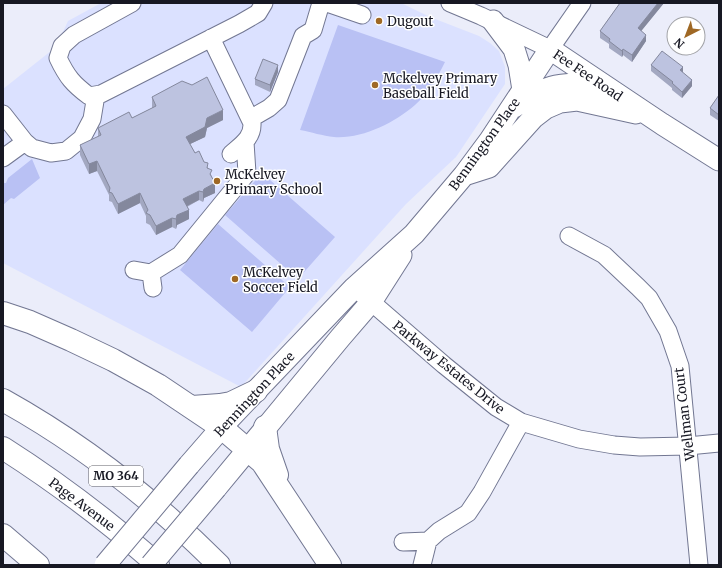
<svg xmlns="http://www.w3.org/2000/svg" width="722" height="568" viewBox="0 0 722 568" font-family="Merriweather,serif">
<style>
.built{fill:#dbe1ff}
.green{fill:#b9c1f4}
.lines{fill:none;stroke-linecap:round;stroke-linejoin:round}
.minor-casing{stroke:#727792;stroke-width:19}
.major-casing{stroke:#727792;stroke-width:23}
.highway-casing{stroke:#727792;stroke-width:24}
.minor{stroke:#fff;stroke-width:17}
.major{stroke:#fff;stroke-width:21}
.highway{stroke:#fff;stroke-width:22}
.major-bridge-casing{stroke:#727792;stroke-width:23;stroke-linecap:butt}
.major-bridge{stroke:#fff;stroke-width:21}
.wall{fill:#a3a8c1}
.shaded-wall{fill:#84889d}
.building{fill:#bdc3e0;stroke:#84889d}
.poi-dot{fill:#9f6824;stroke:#fff;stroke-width:1.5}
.labels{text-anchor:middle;stroke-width:3;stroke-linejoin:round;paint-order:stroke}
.shield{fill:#fff;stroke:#5d5d65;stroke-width:1}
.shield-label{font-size:12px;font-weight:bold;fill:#171823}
.poi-label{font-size:13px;fill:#171823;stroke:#fff;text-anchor:start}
.street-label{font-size:13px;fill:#171823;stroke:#fff}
</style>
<rect width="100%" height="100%" fill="#ebedfa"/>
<path class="built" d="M101 3H401L430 17 479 36 490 43 499 51 505 67V84L456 157 406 204 241 387 3 263V89L56 47 68 21Z"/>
<path class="green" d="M338 25 445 62C437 78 429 93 415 105 394 123 362 139 334 137 323 136 311 132 300 130Z
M32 159 40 178 14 199 11 198 3 205V183H6L8 178Z
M262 173 335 237 298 279 225 215Z
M218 224 290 287 252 332 180 270Z"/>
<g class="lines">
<g class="minor-casing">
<path id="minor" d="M132 3 74 35 62 46 58 58C67 77 73 84 89 96L101 94 239 24 258 13 264 3
M327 3 362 15
M450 3 481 16 550 49 582 3
M211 38 252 123C253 138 241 145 231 154
M3 114 25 142 32 148 51 153 66 151 82 138 92 119 96 95
M250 119 269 108 278 100 303 36 313 30 321 3
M3 158 25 142
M569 236 604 255 638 287 649 298 668 331 680 366 699 565
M134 270 151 273 180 255 247 173 245 142
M151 273 153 288
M362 294 444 365 496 407 521 422 579 439 614 445 640 447 688 446 719 443
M403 542 428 541 439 531 468 513 482 492 521 422
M422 565 428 541"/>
</g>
<g class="major-casing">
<path id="major" d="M493 21 514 49 519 65 523 90
M514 107C527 99 541 89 556 86 571 83 587 84 602 84
M464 175 489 167 533 118 546 108 560 102 577 100 636 113
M189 465 229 419 354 288 414 234 464 175 490 140 550 49 662 124 719 160
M216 488 340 338 371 302 401 255"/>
</g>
<g class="highway-casing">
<path id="highway" d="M3 313 30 322 71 340 113 360 158 385 222 428 262 462 330 565
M3 400C82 444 155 501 219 565
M192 407 220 405 231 403 256 391
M265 427 268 449 277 475
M3 448C58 483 109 522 158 565
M3 535 38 565"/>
</g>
<use href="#minor" class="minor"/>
<use href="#major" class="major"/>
<use href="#highway" class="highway"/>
<g class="major-bridge-casing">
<path id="major-bridge" d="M105 565 189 465
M151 565 216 488"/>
</g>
<use href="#major-bridge" class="major-bridge"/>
</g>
<path class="wall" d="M620 3H664L641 31 646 41 632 62 623 55 622 57 609 48V44L600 38V31Z
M651 65 683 73 692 86 682 98 672 90V88L651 71Z
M278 72 270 92 255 85V79Z
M719 95V121L710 115V108Z
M152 97 223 120 207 128 205 137 190 144 195 153 204 162 208 168 212 177 215 193 204 198 203 202 199 200 187 207 189 219 177 225 176 229 172 227 156 235 150 225 146 223V216L140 203 118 214 112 202 109 201V195L97 171 89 174 80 155V145L98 137V128L132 118 152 108Z"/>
<path class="shaded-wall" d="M658 3H664L638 35V28Z
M646 35V41L632 62V55Z
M623 49V55L622 57V51Z
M278 65V72L270 92V85Z
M683 67V73L680 70Z
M692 80V86L682 98V92Z
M223 110V120L207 128 205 137 186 146V137L207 118Z
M97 161V171L89 174V164Z
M215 183V193L204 198 203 202V192L204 189Z
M199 191V200L183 208V199Z
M140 193V203L118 214V204Z
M189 210V219L177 225 176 229V219L177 215Z
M172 218V227L156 235V226Z"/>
<path class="building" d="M620 3H658L638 28 646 35 632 55 623 49 622 51 609 41 610 39 600 31Z
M662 51 683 67 680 70 692 80 682 92 672 83 673 82 651 65Z
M263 59 278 65 270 85 255 79Z
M207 77 223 110 207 118 205 127 186 137 195 153 199 151 204 162 208 163 207 168 212 170 210 174 215 183 204 189 203 192 199 191 183 199 189 210 177 215 176 219 172 218 156 226 150 215 146 213 148 210 140 193 118 204 112 193 109 192 110 188 97 161 89 164 80 145 101 135 98 128 129 112 132 118 156 106 152 97 182 81 192 85Z
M719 95V115L710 108Z"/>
<g class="poi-dot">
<circle cx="379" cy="21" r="4"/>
<circle cx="375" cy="85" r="4"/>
<circle cx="217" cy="181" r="4"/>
<circle cx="235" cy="279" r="4"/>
</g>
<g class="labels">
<rect class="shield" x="89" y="466" width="54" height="20" rx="3"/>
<g class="shield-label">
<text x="116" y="480">MO 364</text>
</g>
<g class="poi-label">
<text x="387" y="26">Dugout</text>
<text x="383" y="83">Mckelvey Primary<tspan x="383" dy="15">Baseball Field</tspan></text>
<text x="225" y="179">McKelvey<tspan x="225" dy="15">Primary School</tspan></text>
<text x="243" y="277">McKelvey<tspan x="243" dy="15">Soccer Field</tspan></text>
</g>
<g class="street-label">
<text transform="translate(588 75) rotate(34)" y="5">Fee Fee Road</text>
<text transform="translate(484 144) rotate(-54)" y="5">Bennington Place</text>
<text transform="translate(449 367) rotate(39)" y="5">Parkway Estates Drive</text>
<text transform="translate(254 394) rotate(-47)" y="5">Bennington Place</text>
<text transform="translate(684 414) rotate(-97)" y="5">Wellman Court</text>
<text transform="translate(82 504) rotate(37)" y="5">Page Avenue</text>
</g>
</g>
<rect width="722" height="568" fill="none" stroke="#171823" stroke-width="8"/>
<g transform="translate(686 36) rotate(222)"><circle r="19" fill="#ffffff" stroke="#a2a3a7"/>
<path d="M0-3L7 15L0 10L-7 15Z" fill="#9f6824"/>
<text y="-6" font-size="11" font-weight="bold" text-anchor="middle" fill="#171823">N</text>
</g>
</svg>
